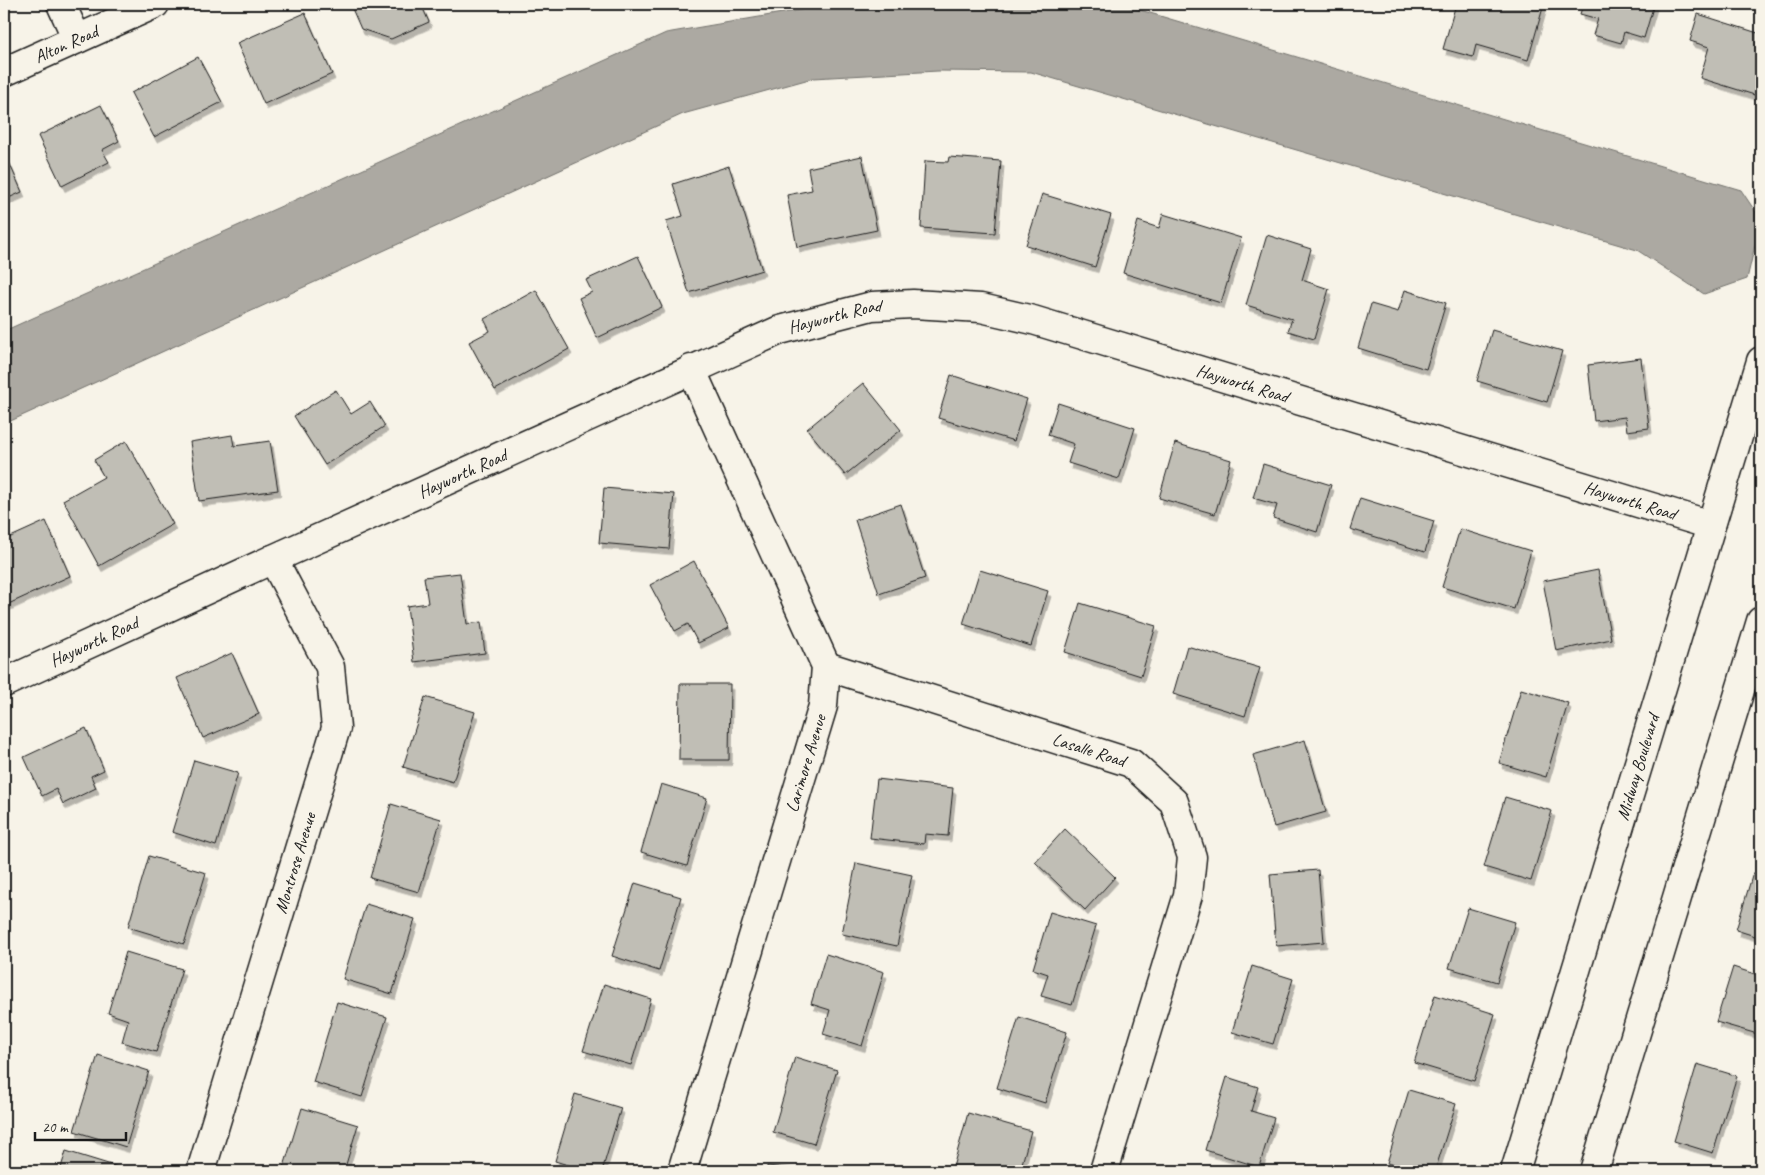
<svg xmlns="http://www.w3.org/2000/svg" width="1765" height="1175" viewBox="0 0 1765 1175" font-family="Caveat,sans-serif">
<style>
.water{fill:#aca9a2;stroke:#72716c}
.building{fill:#c0beb5;stroke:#1c1c1c;filter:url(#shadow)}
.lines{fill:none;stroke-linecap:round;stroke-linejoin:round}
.minor-casing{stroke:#1c1c1c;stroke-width:31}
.minor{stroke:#f7f3e8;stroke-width:28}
.labels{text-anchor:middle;stroke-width:4;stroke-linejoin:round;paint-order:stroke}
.street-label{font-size:18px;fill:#1c1c1c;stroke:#f7f3e8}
</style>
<defs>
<filter id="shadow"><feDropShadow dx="3" dy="5.5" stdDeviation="0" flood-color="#0004"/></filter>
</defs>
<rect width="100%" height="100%" fill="#f7f3e8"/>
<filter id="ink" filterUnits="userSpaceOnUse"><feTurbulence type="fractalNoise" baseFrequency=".02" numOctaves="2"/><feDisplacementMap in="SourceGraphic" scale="10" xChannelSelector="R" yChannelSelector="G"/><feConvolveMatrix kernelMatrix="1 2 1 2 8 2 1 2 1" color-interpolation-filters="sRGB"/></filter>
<g filter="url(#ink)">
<path class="water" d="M835 4H1120L1741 190 1761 220 1747 279 1704 294 1637 250 1031 72 938 71 813 78 683 114 4 424V331L666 33Z"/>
<path class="building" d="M350 4H421L429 22 391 39 361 29Z
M1456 4H1544L1528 60 1476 45 1473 57 1443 49Z
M1583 4H1654L1644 38 1624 32 1621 43 1593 35 1598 19 1580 14Z
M305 13 332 74 264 104 237 43Z
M1698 14 1761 34V97L1700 78 1709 47 1690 41Z
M198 57 222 102 154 137 131 93Z
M101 105 119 141 102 150 109 162 62 186 38 136Z
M4 151 22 192 4 200Z
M862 156 877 230 797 247 787 195 812 190 808 168Z
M949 157 1001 161 995 233 921 228 925 161 948 162Z
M729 166 762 270 689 293 666 221 683 216 673 184Z
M1042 194 1111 215 1095 267 1026 245Z
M1163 214 1241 238 1221 303 1123 273 1138 221 1159 228Z
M1267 235 1311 249 1302 280 1329 289 1314 339 1288 331 1292 319 1246 305Z
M638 256 662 307 597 338 579 298 592 292 586 280Z
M536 290 569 349 495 390 469 342 490 331 484 319Z
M1405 290 1446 303 1426 369 1358 348 1371 304 1398 312Z
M1492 330 1562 351 1547 402 1477 381Z
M1641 358 1649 428 1627 431 1625 417 1594 421 1588 365Z
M951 375 1027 399 1014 441 938 418Z
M863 383 901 430 845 475 807 429Z
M336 390 351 414 370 402 385 426 325 465 294 416Z
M1058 403 1135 428 1119 479 1068 463 1074 444 1048 435Z
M232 435 234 446 270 441 278 490 199 501 190 442Z
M126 441 173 524 99 566 63 500 104 477 94 460Z
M1175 443 1231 460 1215 514 1159 498Z
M1263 464 1331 485 1317 532 1273 518 1277 505 1253 498Z
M604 488 674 494 669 549 599 543Z
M1360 498 1434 521 1425 552 1350 529Z
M901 504 925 578 879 594 855 520Z
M46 521 70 576 4 606V540Z
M1460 529 1531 551 1514 609 1442 587Z
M694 561 729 628 698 643 688 624 675 631 650 585Z
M980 570 1048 591 1031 646 963 624Z
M1598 570 1611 639 1556 651 1543 581Z
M460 573 467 624 481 622 485 653 414 662 407 606 428 603 424 577Z
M1080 603 1156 626 1141 676 1065 652Z
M1187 646 1260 668 1245 716 1173 694Z
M232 653 259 714 203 738 177 678Z
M680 684H730L729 760H679Z
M1521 689 1568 703 1546 777 1499 763Z
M425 697 475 712 453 782 403 767Z
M86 728 104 770 91 776 96 788 63 804 56 789 42 796 24 757Z
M1305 740 1326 812 1274 827 1253 755Z
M194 760 238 773 216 846 172 832Z
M877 779 953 788 948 836 925 834 924 844 870 838Z
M661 784 707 798 687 866 641 852Z
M1505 797 1552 811 1531 881 1484 867Z
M391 804 441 819 419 892 370 878Z
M1065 829 1115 877 1085 910 1035 862Z
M149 856 206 873 184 944 128 927Z
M856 863 912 875 897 946 842 934Z
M1318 870 1324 942 1276 946 1270 874Z
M1753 873 1761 875V938L1736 930Z
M635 883 681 897 659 971 612 956Z
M366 904 415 919 392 994 343 979Z
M1468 908 1515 922 1497 982 1449 968Z
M1050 912 1096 926 1072 1005 1041 996 1048 974 1033 969Z
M126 952 182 969 156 1052 122 1042 128 1020 108 1013Z
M826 954 884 972 862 1046 823 1034 830 1010 811 1004Z
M1252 966 1293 979 1273 1044 1232 1032Z
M1733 967 1761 976V1035L1716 1022Z
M604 984 651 999 631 1065 583 1051Z
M1435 995 1495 1014 1474 1081 1414 1063Z
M337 1002 387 1017 362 1097 313 1082Z
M1019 1017 1067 1032 1045 1103 997 1088Z
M98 1055 149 1071 126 1147 74 1131Z
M795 1057 837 1070 814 1144 773 1132Z
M1697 1064 1737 1076 1713 1153 1674 1141Z
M1227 1077 1258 1087 1251 1111 1274 1118 1259 1167 1205 1150Z
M1409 1090 1456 1104 1435 1171H1414L1387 1163Z
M575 1094 621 1108 602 1171H587L555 1161Z
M302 1108 358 1125 344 1171 283 1170Z
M968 1113 1031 1131 1020 1171H952Z
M66 1151 118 1167 117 1171H60Z
M767 1166 817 1171H767Z"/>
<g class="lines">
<g class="minor-casing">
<g id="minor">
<path d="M61 4 77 39"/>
<path id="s1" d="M4 72 155 4"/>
<path id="s2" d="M826 666 1131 763 1174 802 1192 857 1188 895 1104 1171"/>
<path id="s3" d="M4 683 273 559 780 330 872 306 913 304 981 308 1033 320 1711 525"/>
<path id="s4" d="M201 1171 336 728 330 667 273 559"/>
<path id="s5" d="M682 1171 823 706 826 666 691 369"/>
<path id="s6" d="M1515 1171 1761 361"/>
<path d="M1594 1171 1761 621"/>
</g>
</g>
<use href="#minor" class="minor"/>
</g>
</g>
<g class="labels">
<g class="street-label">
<text dy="6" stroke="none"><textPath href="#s1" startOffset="68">Alton Road</textPath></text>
<text dy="6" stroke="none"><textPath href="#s3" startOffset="909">Hayworth Road</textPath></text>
<text dy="6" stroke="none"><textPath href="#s3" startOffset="1329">Hayworth Road</textPath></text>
<text dy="6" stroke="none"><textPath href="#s3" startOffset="504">Hayworth Road</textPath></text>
<text dy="6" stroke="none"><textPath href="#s3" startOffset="1734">Hayworth Road</textPath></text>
<text dy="6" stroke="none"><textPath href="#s3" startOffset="99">Hayworth Road</textPath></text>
<text dy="6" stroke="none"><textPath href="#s2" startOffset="276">Lasalle Road</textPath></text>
<text dy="6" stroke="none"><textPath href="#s5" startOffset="426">Larimore Avenue</textPath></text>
<text dy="6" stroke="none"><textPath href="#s6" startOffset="422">Midway Boulevard</textPath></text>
<text dy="6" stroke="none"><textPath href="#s4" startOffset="322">Montrose Avenue</textPath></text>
</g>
</g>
<rect width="1765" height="1175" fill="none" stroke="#f7f3e8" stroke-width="20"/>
<rect x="10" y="10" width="1745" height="1155" fill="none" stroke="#1c1c1c" stroke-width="2" filter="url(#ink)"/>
<path d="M35 1132v8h91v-8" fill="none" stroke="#1c1c1c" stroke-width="2.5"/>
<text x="42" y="1132" font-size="15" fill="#1c1c1c" stroke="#f7f3e8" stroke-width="4" paint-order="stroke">20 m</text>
</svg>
